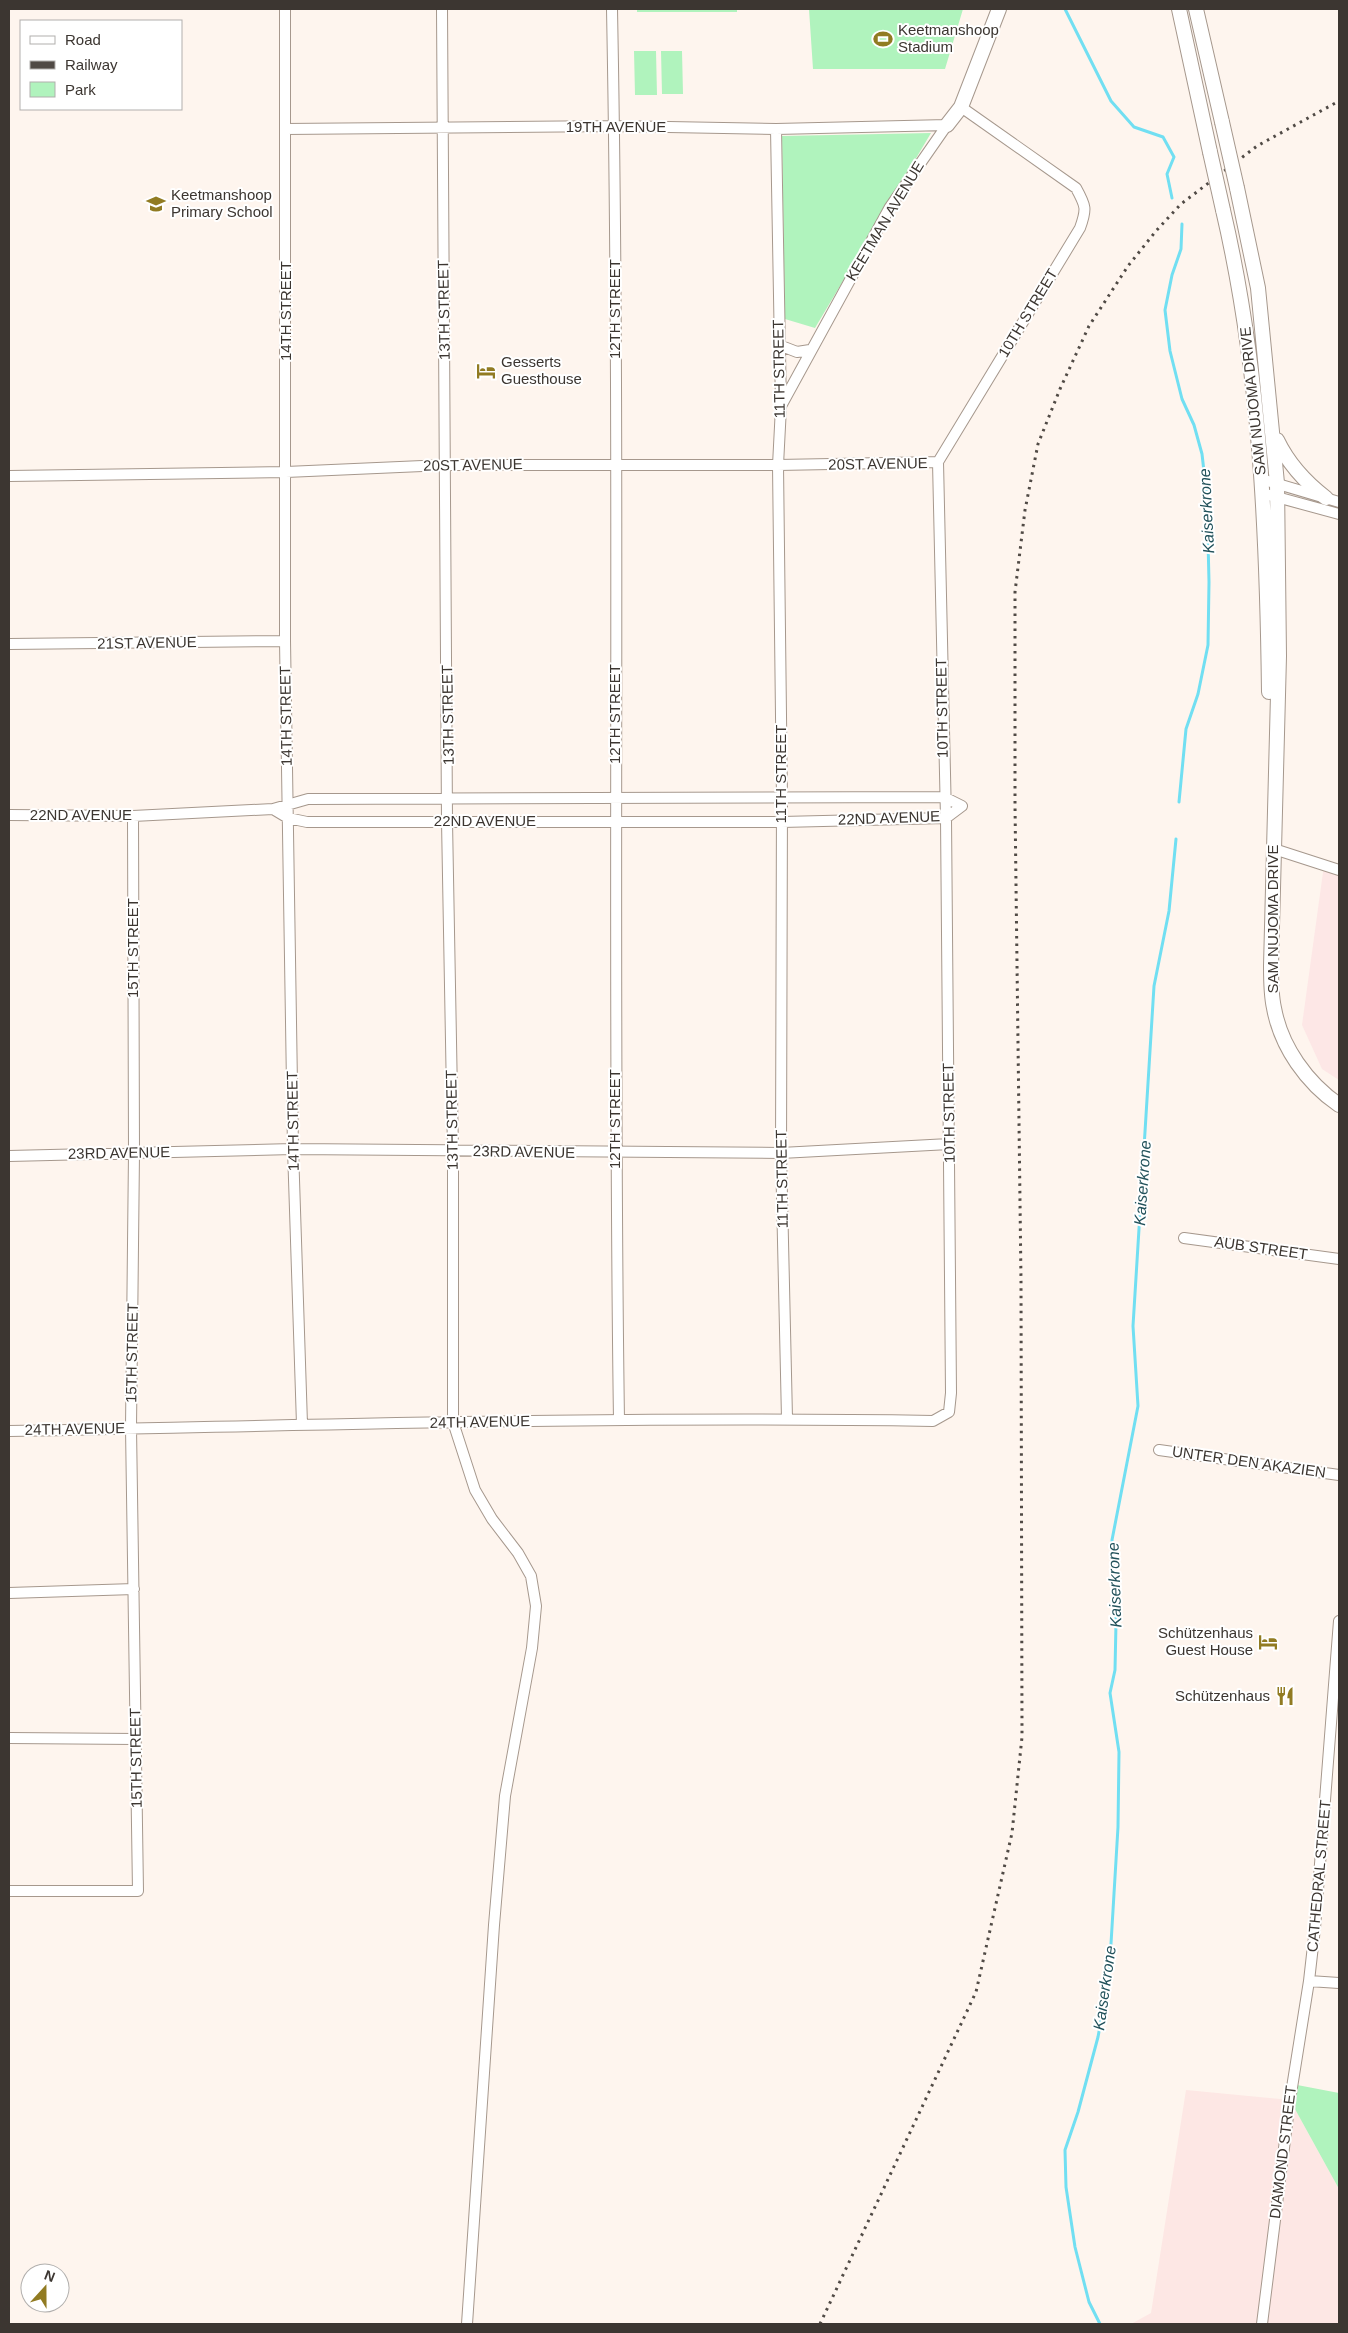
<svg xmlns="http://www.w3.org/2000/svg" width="1348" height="2333" viewBox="0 0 1348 2333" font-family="Arial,sans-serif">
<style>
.commercial{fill:#fde7e6}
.industrial{fill:#fde7e4}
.green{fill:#b0f3bd}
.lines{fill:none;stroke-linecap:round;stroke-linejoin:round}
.stream{stroke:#71dff2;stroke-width:3}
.street-casing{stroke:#a6988d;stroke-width:12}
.secondary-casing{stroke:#a6988d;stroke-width:16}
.street{stroke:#fff;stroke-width:10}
.secondary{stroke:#fff;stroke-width:14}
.rail{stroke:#504a45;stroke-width:3;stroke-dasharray:2.5 5;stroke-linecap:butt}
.secondary-bridge-casing{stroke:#a6988d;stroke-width:16;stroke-linecap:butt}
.secondary-bridge{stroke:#fff;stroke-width:14}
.labels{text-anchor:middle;stroke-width:4;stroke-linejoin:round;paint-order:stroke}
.poi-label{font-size:15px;fill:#3c3631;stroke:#fff;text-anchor:start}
.street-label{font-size:15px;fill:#3c3631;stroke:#fff}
.water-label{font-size:16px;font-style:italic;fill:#22525b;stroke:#fff}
</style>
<rect width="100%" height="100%" fill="#fef5ee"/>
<path class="commercial" d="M1324 865 1339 870V1080L1322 1069 1302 1025Z"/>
<path class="industrial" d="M1186 2090 1290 2100 1339 2189V2324H1131L1151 2313Z"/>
<path class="green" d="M637 9H737V12H637Z
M809 9H963L945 69H813Z
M634 51H656L657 95H635Z
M661 51H682L683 94H662Z
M931 133 815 328 785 319 782 136Z
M1292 2084 1339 2093V2189L1290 2100Z"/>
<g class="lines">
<path class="stream" d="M1065 9 1111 101 1134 127 1163 137 1174 157 1167 174 1172 198
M1179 802 1186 729 1198 694 1208 645 1209 582 1207 498 1202 454 1194 425 1182 399 1170 351 1165 310 1172 275 1181 249 1182 224
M1100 2324 1089 2302 1075 2247 1066 2187 1065 2150 1078 2112 1098 2037 1109 1977 1118 1827 1119 1752 1110 1693 1115 1670 1116 1623 1112 1540 1138 1406 1133 1326 1154 986 1169 911 1176 839"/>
<g class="street-casing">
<path id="street" d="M285 9V641L293 1149 302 1424
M442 9 447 821 453 1151V1422L475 1490 492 1519 518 1553 531 1576 536 1606 532 1648 505 1796 494 1925 467 2324
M612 9C621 479 612 949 619 1420
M285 129 614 126 776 129 947 125
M776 129 781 407 778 465 782 799 781 1153 787 1418
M779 345 797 352 810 350
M781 406 890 207 947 125
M9 476 286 472 445 465H778L938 462
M1261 479 1339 502
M1262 493 1339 514
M9 644 285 641
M9 815 133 816 273 809 308 799 944 797 962 806 946 818 782 822H307L288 818 273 809
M1274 849 1339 870
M9 1156 293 1149 781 1153 949 1144
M1184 1238 1339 1259
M9 1431C317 1425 625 1416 933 1421L949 1412 951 1393 946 818 938 462 1080 228C1087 209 1086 206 1076 188L961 107
M1159 1450 1339 1475
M9 1593 134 1589
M9 1738 136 1739
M9 1891H138L131 1428 134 1153 133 816
M1309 1981 1339 1983
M1262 2324 1290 2100 1309 1981 1315 1928 1339 1621"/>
</g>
<g class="secondary-casing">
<path id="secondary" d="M1179 9 1210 152
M1196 9 1222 122
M947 125 961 107 999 9
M1237 188 1258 288 1277 483 1279 656 1271 966C1271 980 1271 995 1274 1008 1281 1047 1307 1083 1339 1105
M1223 210C1260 368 1267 530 1269 692
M1277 440C1289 465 1305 482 1326 498"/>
</g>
<use href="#street" class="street"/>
<use href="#secondary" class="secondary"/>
<path class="rail" d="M820 2324 976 1992 1012 1833 1022 1737 1021 1281 1015 805V592L1025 510 1038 444 1060 389 1089 326 1128 266 1156 231 1181 204 1257 146 1339 101"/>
<g class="secondary-bridge-casing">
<path id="secondary-bridge" d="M1222 122 1237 188
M1210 152 1223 210"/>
</g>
<use href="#secondary-bridge" class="secondary-bridge"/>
</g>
<defs>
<g id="stadium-bare" transform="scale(1.5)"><path d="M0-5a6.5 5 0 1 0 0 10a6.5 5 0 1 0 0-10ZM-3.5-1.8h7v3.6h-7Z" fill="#917b22" stroke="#fff" stroke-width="2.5" paint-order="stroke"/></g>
<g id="school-bare" transform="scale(1.5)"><path d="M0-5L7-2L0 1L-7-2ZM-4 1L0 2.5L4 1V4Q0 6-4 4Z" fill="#917b22" stroke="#fff" stroke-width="2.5" paint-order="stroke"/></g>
<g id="hotel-bare" transform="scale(1.5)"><path d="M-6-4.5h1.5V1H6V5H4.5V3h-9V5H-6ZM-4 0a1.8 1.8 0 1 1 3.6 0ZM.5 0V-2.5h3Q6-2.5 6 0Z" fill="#917b22" stroke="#fff" stroke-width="2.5" paint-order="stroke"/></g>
<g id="restaurant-bare" transform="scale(1.5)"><path d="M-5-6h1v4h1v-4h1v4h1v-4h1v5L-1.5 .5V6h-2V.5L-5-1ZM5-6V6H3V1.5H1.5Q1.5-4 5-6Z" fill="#917b22" stroke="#fff" stroke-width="2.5" paint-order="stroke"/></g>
</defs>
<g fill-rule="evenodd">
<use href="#stadium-bare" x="883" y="39"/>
<use href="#school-bare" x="156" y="204"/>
<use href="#hotel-bare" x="486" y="371"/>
<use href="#hotel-bare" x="1268" y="1642"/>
<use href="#restaurant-bare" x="1285" y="1696"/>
</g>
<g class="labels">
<g class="poi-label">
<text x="898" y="35">Keetmanshoop<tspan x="898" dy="17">Stadium</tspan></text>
<text x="171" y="200">Keetmanshoop<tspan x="171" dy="17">Primary School</tspan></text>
<text x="501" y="367">Gesserts<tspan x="501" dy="17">Guesthouse</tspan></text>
<text x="1253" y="1638" text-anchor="end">Schützenhaus<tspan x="1253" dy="17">Guest House</tspan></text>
<text x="1270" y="1701" text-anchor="end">Schützenhaus</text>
</g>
<g class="street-label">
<text x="616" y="132">19TH AVENUE</text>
<text transform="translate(885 221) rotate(-59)" y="5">KEETMAN AVENUE</text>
<text transform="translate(615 309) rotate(-90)" y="5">12TH STREET</text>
<text transform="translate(444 310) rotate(-91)" y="5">13TH STREET</text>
<text transform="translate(286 311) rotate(-90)" y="5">14TH STREET</text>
<text transform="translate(1028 313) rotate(-59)" y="5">10TH STREET</text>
<text transform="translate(779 369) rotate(-91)" y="5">11TH STREET</text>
<text transform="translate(1253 401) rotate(-96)" y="5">SAM NUJOMA DRIVE</text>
<text transform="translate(878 464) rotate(-1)" y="5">20ST AVENUE</text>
<text transform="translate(473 465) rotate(-1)" y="5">20ST AVENUE</text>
<text transform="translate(147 643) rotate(-1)" y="5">21ST AVENUE</text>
<text transform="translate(942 708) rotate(-91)" y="5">10TH STREET</text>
<text transform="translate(615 714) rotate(-90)" y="5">12TH STREET</text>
<text transform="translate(448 715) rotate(-91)" y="5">13TH STREET</text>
<text transform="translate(286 716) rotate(-91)" y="5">14TH STREET</text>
<text transform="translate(781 774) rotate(-90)" y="5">11TH STREET</text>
<text x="81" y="820">22ND AVENUE</text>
<text transform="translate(889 818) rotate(-2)" y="5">22ND AVENUE</text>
<text x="485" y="826">22ND AVENUE</text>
<text transform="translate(1273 919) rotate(-90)" y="5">SAM NUJOMA DRIVE</text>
<text transform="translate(133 948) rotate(-90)" y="5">15TH STREET</text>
<text transform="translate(949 1113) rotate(-91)" y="5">10TH STREET</text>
<text transform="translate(615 1119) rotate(-90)" y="5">12TH STREET</text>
<text transform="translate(452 1120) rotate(-91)" y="5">13TH STREET</text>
<text transform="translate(293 1121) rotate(-91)" y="5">14TH STREET</text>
<text transform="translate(524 1152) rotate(1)" y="5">23RD AVENUE</text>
<text transform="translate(119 1153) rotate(-1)" y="5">23RD AVENUE</text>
<text transform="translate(782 1179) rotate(-91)" y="5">11TH STREET</text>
<text transform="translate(1261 1248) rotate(8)" y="5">AUB STREET</text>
<text transform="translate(132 1353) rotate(-89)" y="5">15TH STREET</text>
<text transform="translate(480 1422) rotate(-1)" y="5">24TH AVENUE</text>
<text transform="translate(75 1429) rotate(-1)" y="5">24TH AVENUE</text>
<text transform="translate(1249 1462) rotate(8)" y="5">UNTER DEN AKAZIEN</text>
<text transform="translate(136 1758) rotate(-91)" y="5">15TH STREET</text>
<text transform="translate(1319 1876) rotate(-85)" y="5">CATHEDRAL STREET</text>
<text transform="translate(1283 2152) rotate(-83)" y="5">DIAMOND STREET</text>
</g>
<g class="water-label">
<text transform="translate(1206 511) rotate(-93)" y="6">Kaiserkrone</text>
<text transform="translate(1142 1183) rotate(-86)" y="6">Kaiserkrone</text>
<text transform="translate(1114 1585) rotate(-92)" y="6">Kaiserkrone</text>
<text transform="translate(1104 1988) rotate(-82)" y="6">Kaiserkrone</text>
</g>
</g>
<rect width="1348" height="2333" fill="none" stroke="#3c3631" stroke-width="20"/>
<rect x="20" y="20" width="162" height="90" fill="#ffffff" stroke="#b1afad"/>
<rect x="30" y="36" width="25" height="8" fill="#ffffff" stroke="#b1afad"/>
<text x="65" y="45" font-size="15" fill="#3c3631">Road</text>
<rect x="30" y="61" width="25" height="8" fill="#504a45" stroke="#b1afad"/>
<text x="65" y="70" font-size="15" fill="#3c3631">Railway</text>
<rect x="30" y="82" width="25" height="15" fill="#b0f3bd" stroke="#b1afad"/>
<text x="65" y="95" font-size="15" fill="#3c3631">Park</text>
<g transform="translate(45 2288) rotate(21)"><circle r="24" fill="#ffffff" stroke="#b1afad"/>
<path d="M0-4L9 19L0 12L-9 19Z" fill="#917b22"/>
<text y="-8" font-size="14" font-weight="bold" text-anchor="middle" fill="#3c3631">N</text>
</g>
</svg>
